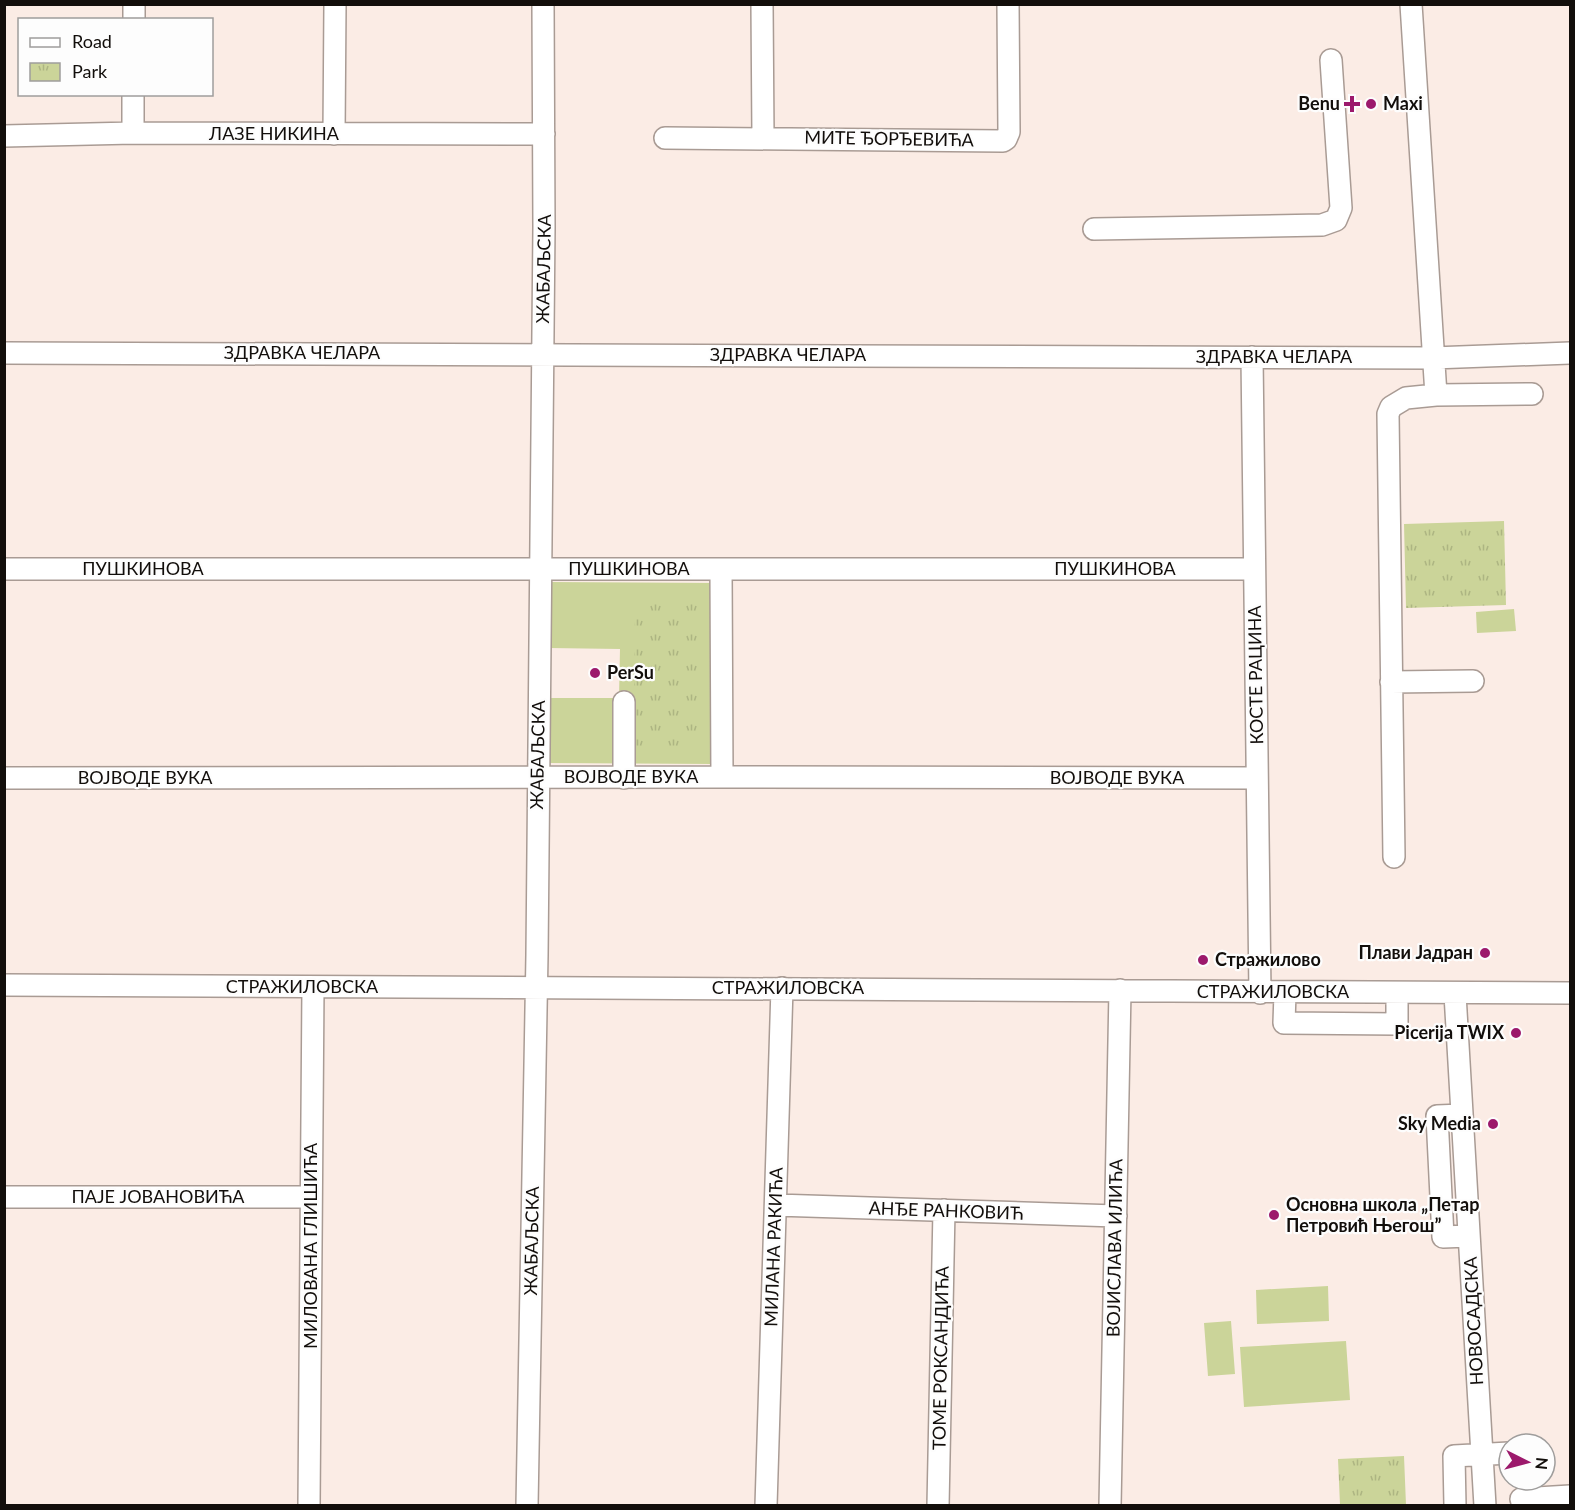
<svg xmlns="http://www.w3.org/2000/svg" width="1575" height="1510" viewBox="0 0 1575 1510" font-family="Lato,sans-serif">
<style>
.green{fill:#cbd499}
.park{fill:url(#park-tufts)}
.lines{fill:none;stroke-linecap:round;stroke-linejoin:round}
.minor-casing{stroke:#a99b94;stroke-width:24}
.minor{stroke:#fff;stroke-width:21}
.poi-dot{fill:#9c196c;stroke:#fdfdfd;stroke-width:2}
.labels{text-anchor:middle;stroke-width:4.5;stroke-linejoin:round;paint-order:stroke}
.poi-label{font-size:18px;font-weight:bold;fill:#120e0b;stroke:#fdfdfd;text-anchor:end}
.street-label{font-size:18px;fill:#120e0b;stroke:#fdfdfd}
</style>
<defs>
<pattern id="park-tufts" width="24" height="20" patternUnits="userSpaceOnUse" patternTransform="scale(1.5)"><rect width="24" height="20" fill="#cbd499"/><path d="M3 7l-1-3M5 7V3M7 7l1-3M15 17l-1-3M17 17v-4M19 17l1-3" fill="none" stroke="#adb582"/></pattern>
</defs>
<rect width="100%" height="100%" fill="#fbece5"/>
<path class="green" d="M550 582 714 583 713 764 549 763V698H619L620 649 549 648Z
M1514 609 1516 631 1477 633 1476 612Z
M1328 1286 1329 1321 1257 1324 1256 1290Z
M1231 1321 1235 1374 1208 1376 1204 1323Z
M1346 1341 1350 1400 1244 1407 1240 1347Z"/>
<path class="park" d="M1504 521 1506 605 1406 608 1404 524Z
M635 599H702L701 754H634Z
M1404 1456 1406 1505H1340L1338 1459Z"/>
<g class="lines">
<g class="minor-casing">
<path id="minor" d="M762 4 763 138
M1411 4 1436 395
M134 20V4
M133 133V94
M334 134 335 4
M4 136 133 133 544 134
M665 138 1003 141 1006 139 1009 132 1008 4
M1094 229 1322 225 1336 220 1341 208 1331 60
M4 353 1433 358 1570 353
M1252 357 1260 993
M4 569H1254
M721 569 722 777
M1391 682 1473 681
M4 778 722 777 1257 778
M624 778V702
M1394 857 1388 414 1391 407 1406 398 1436 395 1532 394
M4 985 1570 993
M1285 993 1284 1023 1397 1024V993
M1455 994 1485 1506
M1462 1115 1437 1116 1443 1237 1469 1236
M4 1197H311
M776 1205 1116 1216
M1521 1499 1570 1496
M309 1506 313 987
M527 1506 537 955 544 227 543 4
M766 1506 782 988
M938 1506 944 1210
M1110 1506 1120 990
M1455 1506 1454 1456 1509 1453"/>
</g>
<use href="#minor" class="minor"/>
</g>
<g class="poi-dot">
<path d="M1349 95h6v6h6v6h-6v6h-6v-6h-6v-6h6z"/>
<circle cx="1371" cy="104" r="6"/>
<circle cx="595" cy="673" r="6"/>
<circle cx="1485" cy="953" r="6"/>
<circle cx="1203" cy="960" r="6"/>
<circle cx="1516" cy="1033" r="6"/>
<circle cx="1493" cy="1124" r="6"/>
<circle cx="1274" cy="1215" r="6"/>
</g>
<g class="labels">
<g class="poi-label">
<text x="1340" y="110">Benu</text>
<text x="1383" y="110" text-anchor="start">Maxi</text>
<text x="607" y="679" text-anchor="start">PerSu</text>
<text x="1473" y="959">Плави Јадран</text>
<text x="1215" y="966" text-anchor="start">Стражилово</text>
<text x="1504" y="1039">Picerija TWIX</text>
<text x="1481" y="1130">Sky Media</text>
<text x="1286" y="1211" text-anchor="start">Основна школа „Петар<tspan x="1286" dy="21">Петровић Његош”</tspan></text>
</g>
<g class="street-label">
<text x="274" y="140">ЛАЗЕ НИКИНА</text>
<text transform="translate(889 139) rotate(1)" y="6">МИТЕ ЂОРЂЕВИЋА</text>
<text transform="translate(544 269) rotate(-89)" y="6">ЖАБАЉСКА</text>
<text x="302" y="359">ЗДРАВКА ЧЕЛАРА</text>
<text x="788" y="361">ЗДРАВКА ЧЕЛАРА</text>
<text x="1274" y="363">ЗДРАВКА ЧЕЛАРА</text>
<text x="143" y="575">ПУШКИНОВА</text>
<text x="629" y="575">ПУШКИНОВА</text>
<text x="1115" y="575">ПУШКИНОВА</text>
<text transform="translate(1256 675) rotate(-91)" y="6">КОСТЕ РАЦИНА</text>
<text transform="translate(538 755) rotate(-89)" y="6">ЖАБАЉСКА</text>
<text x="631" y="783">ВОЈВОДЕ ВУКА</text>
<text x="145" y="784">ВОЈВОДЕ ВУКА</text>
<text x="1117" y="784">ВОЈВОДЕ ВУКА</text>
<text x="302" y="993">СТРАЖИЛОВСКА</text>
<text x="788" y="994">СТРАЖИЛОВСКА</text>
<text x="1273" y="998">СТРАЖИЛОВСКА</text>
<text x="158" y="1203">ПАЈЕ ЈОВАНОВИЋА</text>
<text transform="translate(946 1211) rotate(2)" y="6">АНЂЕ РАНКОВИЋ</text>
<text transform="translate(532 1241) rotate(-89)" y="6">ЖАБАЉСКА</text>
<text transform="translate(311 1246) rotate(-90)" y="6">МИЛОВАНА ГЛИШИЋА</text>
<text transform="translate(774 1247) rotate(-88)" y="6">МИЛАНА РАКИЋА</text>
<text transform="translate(1115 1248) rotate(-89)" y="6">ВОЈИСЛАВА ИЛИЋА</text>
<text transform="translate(1474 1321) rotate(-93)" y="6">НОВОСАДСКА</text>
<text transform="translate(941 1358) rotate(-89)" y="6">ТОМЕ РОКСАНДИЋА</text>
</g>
</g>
<rect width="1575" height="1510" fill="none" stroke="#120e0b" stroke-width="12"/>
<rect x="18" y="18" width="195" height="78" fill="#fdfdfd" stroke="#9f9d9c" stroke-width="1.5"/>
<rect x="30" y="38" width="30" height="9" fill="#ffffff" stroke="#9f9d9c" stroke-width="1.5"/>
<text x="72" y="48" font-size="18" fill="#120e0b">Road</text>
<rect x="30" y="63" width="30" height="18" fill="url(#park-tufts)" stroke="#9f9d9c" stroke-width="1.5"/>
<text x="72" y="78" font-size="18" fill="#120e0b">Park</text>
<g transform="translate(1527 1462) rotate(96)"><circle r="28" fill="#fdfdfd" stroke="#9f9d9c" stroke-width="1.5"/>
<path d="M0-4.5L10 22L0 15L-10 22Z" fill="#9c196c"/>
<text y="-9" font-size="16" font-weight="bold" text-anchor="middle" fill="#120e0b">N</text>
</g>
</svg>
